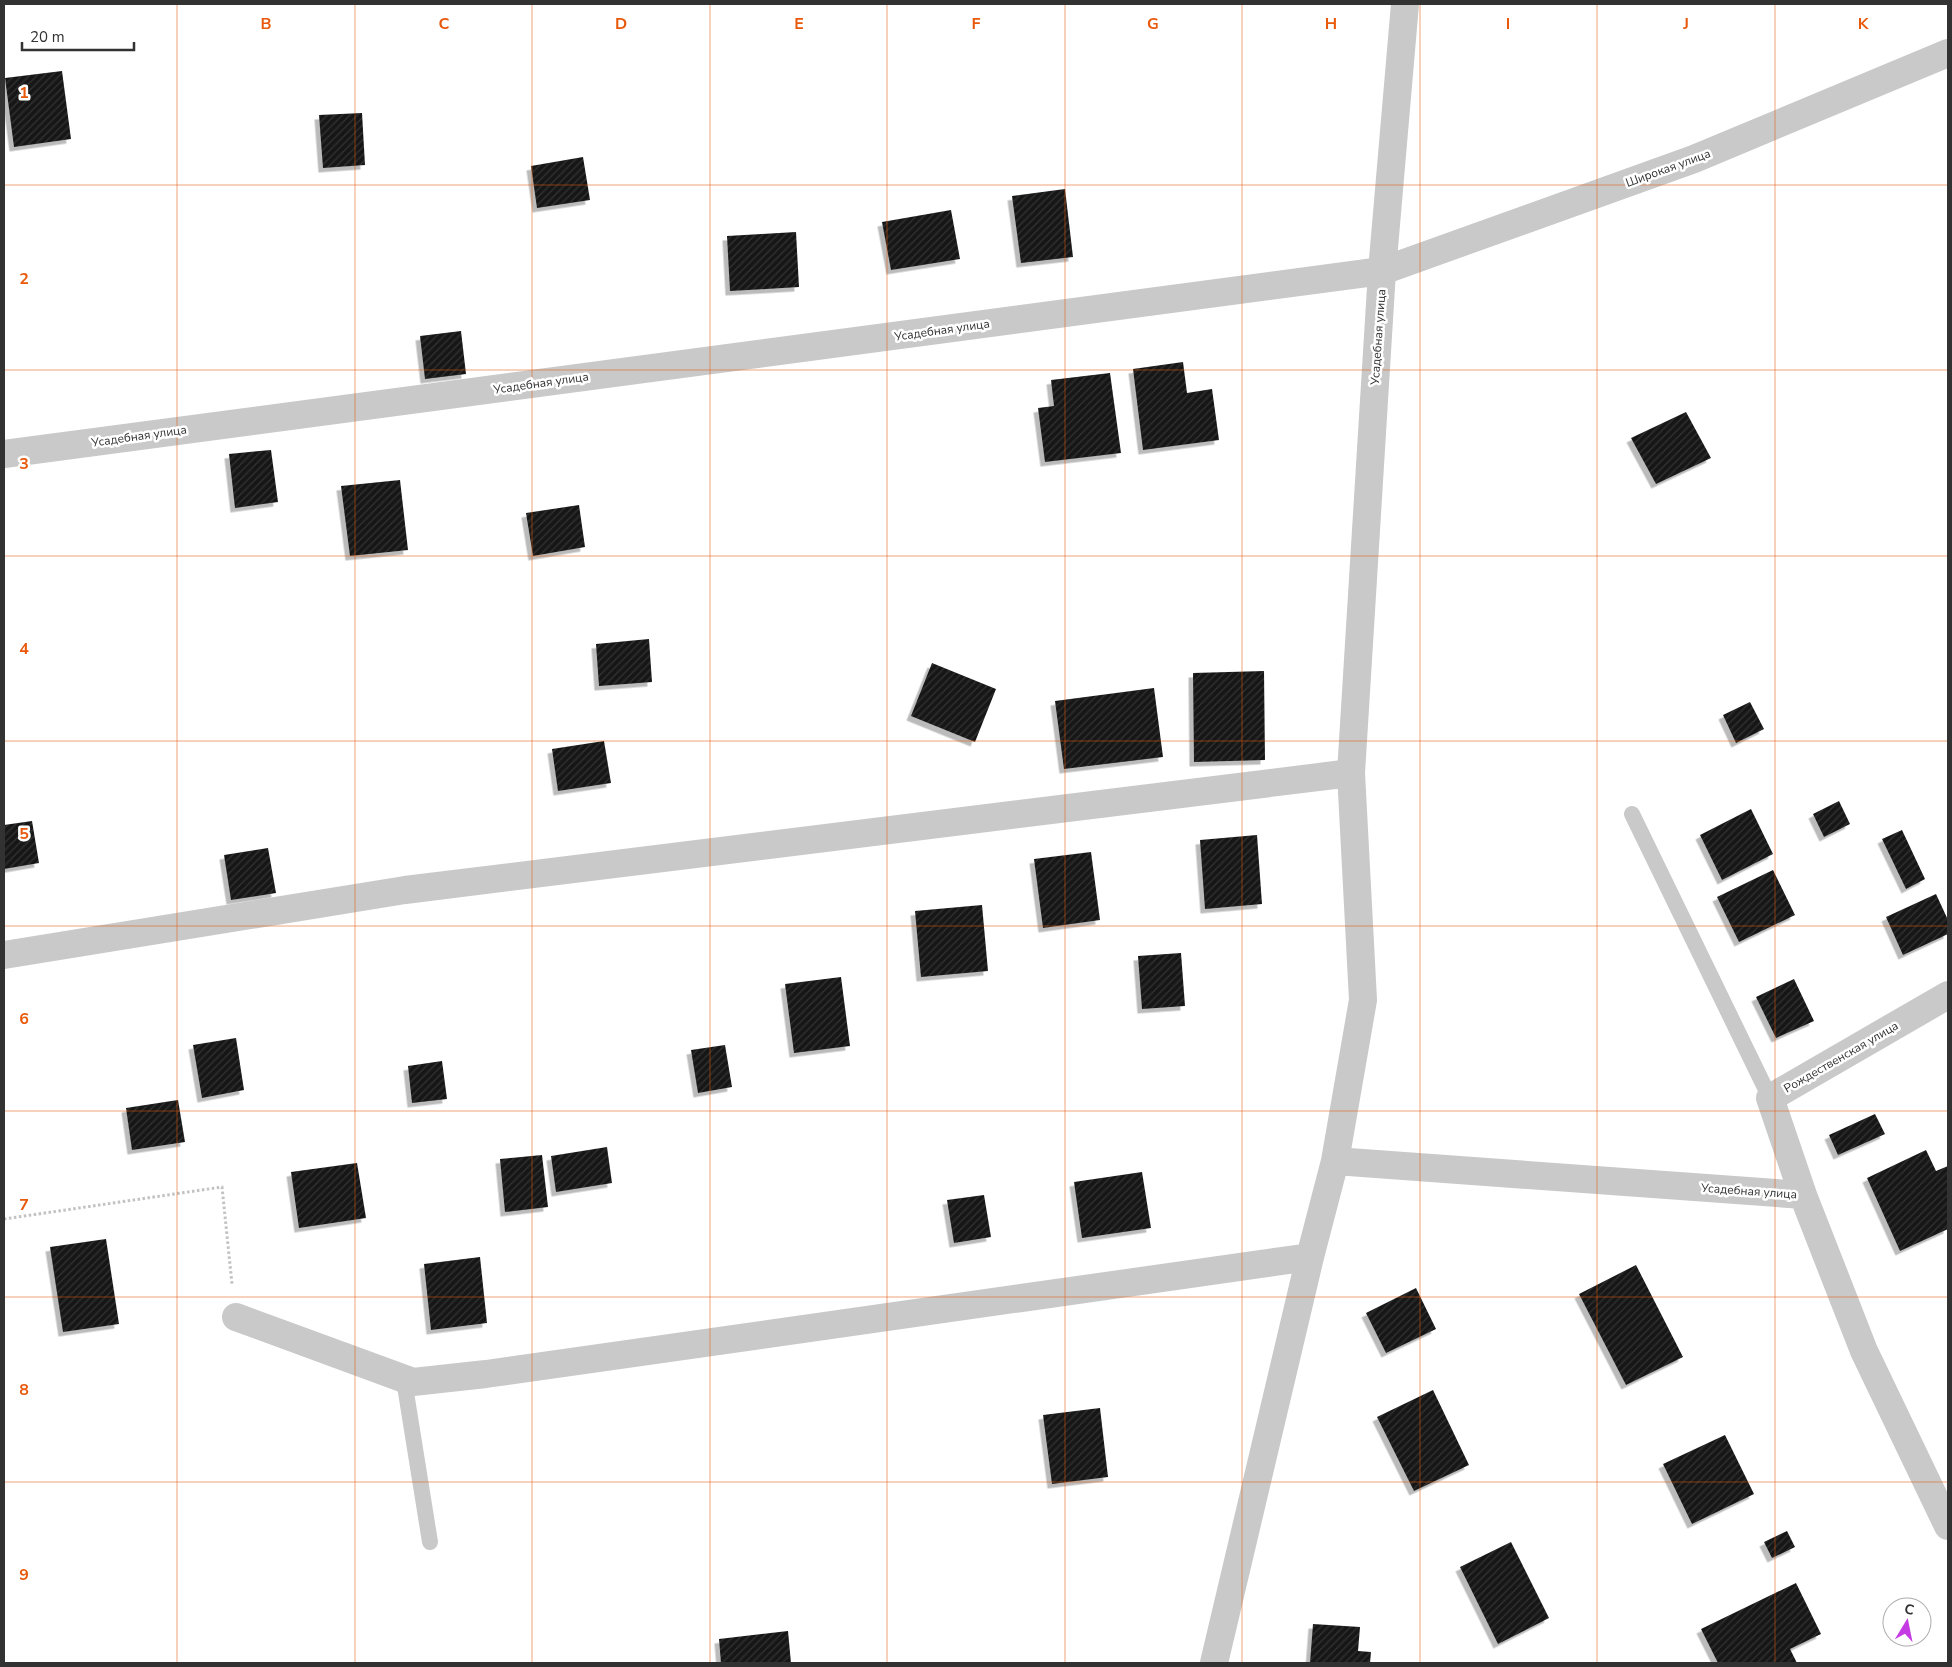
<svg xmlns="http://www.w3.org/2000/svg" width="1952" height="1667" viewBox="0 0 1952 1667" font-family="'Nunito Sans',sans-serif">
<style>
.building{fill:url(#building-hatch);filter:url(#shadow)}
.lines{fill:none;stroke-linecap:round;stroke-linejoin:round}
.path{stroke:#c2c2c2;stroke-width:3;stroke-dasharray:2.5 2.5;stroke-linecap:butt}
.service{stroke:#c9c9c9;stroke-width:16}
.minor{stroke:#c9c9c9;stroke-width:28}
.grid{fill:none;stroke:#e8590c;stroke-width:1;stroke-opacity:0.55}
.labels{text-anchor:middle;stroke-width:5;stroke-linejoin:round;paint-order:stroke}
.street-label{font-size:12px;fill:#323232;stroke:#fff}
.grid-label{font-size:16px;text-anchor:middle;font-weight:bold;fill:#e8590c;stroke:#fff;stroke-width:5;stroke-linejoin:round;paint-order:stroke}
</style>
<defs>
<pattern id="building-hatch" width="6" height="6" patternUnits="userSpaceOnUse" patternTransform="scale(1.25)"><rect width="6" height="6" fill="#191919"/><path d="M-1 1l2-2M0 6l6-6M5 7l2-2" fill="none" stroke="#323232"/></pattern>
<filter id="shadow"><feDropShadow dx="-4.5" dy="4.5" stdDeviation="0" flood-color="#0004"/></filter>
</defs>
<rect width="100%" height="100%" fill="#fff"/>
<path class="building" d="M62 71 71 139 14 147 5 78Z
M362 113 365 165 323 168 319 115Z
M583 157 590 200 537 208 531 166Z
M1065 189 1073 257 1021 263 1012 196Z
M951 210 960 259 891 270 882 222Z
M796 232 799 287 730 291 727 236Z
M461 331 466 374 425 379 420 336Z
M1183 362 1187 393 1212 389 1219 440 1143 450 1133 369Z
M1110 373 1121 453 1045 462 1038 408 1054 406 1051 380Z
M1686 412 1711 458 1656 484 1631 438Z
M271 450 278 502 235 508 229 454Z
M400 480 408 550 350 556 341 486Z
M579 505 585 547 533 556 526 513Z
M649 639 652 682 599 686 596 644Z
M932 663 996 689 975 742 911 716Z
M1264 671 1265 760 1194 762 1193 673Z
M1154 688 1163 757 1064 769 1055 701Z
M1750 702 1764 729 1736 743 1723 715Z
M604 741 611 783 558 791 552 749Z
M1839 801 1850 824 1824 837 1813 814Z
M1751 809 1773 854 1722 880 1700 835Z
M32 821 39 863 4 869V825Z
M1902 830 1925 879 1906 889 1882 839Z
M1257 835 1262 904 1205 909 1200 840Z
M268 848 276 893 231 900 224 855Z
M1091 852 1100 920 1043 928 1034 859Z
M1773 870 1795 915 1739 942 1717 897Z
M1936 894 1948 920V934L1903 955 1886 917Z
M982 905 988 971 921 977 915 911Z
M1181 953 1185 1006 1142 1009 1138 956Z
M841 977 850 1046 794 1053 785 984Z
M1794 979 1814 1021 1776 1038 1756 997Z
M236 1038 244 1090 202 1098 193 1045Z
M725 1045 732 1087 698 1093 691 1050Z
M442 1061 447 1099 412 1103 408 1066Z
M178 1100 185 1142 132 1150 126 1108Z
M1875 1114 1885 1134 1838 1155 1829 1135Z
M607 1147 612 1183 556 1192 551 1156Z
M1926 1150 1936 1171 1948 1166V1229L1900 1251 1867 1178Z
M542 1155 548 1207 505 1212 500 1159Z
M357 1163 366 1218 299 1228 291 1172Z
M1142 1172 1151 1228 1082 1238 1074 1182Z
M984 1195 991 1237 954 1243 947 1200Z
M106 1239 119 1324 63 1332 50 1247Z
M480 1257 487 1323 431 1330 424 1264Z
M1636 1265 1683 1357 1626 1385 1579 1294Z
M1416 1288 1436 1329 1386 1353 1366 1313Z
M1433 1390 1469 1465 1414 1491 1377 1417Z
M1100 1408 1108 1477 1052 1484 1043 1415Z
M1725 1435 1754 1494 1692 1524 1663 1464Z
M1787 1531 1795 1547 1772 1558 1764 1542Z
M1511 1542 1549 1618 1498 1644 1460 1567Z
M1796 1583 1821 1634 1790 1649 1797 1663H1718L1701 1629Z
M1313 1624 1360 1627 1358 1651 1371 1652 1370 1663H1310Z
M788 1631 791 1663H721L719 1639Z"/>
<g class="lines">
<path class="path" d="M4 1219 222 1187 232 1284"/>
<path class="service" d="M1632 814 1770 1098
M404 1380 430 1542"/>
<path class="minor" d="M1405 4 1382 271 1694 159 1948 53
M4 454 1382 271 1351 773 1363 1000 1335 1161 1310 1257 1214 1663
M4 955 405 890 1351 773
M1335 1161 1803 1195 1864 1351 1948 1526
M1803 1195 1770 1098 1948 995
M236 1317 413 1382 486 1374 1310 1257"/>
</g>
<path class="grid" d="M177 4V1663M355 4V1663M532 4V1663M710 4V1663M887 4V1663M1065 4V1663M1242 4V1663M1420 4V1663M1597 4V1663M1775 4V1663M4 185H1948M4 370H1948M4 556H1948M4 741H1948M4 926H1948M4 1111H1948M4 1297H1948M4 1482H1948"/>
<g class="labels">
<g class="street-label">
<text transform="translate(1668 168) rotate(-20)" y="4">Широкая улица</text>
<text transform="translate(942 330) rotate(-8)" y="4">Усадебная улица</text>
<text transform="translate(1378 337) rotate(-86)" y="4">Усадебная улица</text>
<text transform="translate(541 383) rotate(-8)" y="4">Усадебная улица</text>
<text transform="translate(139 436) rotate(-8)" y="4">Усадебная улица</text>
<text transform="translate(1841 1057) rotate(-30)" y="4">Рождественская улица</text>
<text transform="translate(1749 1191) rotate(4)" y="4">Усадебная улица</text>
</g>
</g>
<g class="grid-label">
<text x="266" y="29">B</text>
<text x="444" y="29">C</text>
<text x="621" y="29">D</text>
<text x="799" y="29">E</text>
<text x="976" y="29">F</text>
<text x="1153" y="29">G</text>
<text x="1331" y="29">H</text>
<text x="1508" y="29">I</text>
<text x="1686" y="29">J</text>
<text x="1863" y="29">K</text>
<text x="24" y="98">1</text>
<text x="24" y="284">2</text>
<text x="24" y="469">3</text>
<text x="24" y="654">4</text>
<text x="24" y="839">5</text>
<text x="24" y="1024">6</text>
<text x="24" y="1210">7</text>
<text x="24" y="1395">8</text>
<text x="24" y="1580">9</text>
</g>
<rect width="1952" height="1667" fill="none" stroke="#323232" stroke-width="10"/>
<g transform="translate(1907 1622) rotate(10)"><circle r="24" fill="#ffffff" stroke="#adadad"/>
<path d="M0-4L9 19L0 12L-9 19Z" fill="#c53be3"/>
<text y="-8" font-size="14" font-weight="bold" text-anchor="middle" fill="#323232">С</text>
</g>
<path d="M22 42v8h112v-8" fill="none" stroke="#323232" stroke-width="2.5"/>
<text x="30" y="42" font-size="15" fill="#323232" stroke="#ffffff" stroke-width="4" paint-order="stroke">20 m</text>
</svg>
